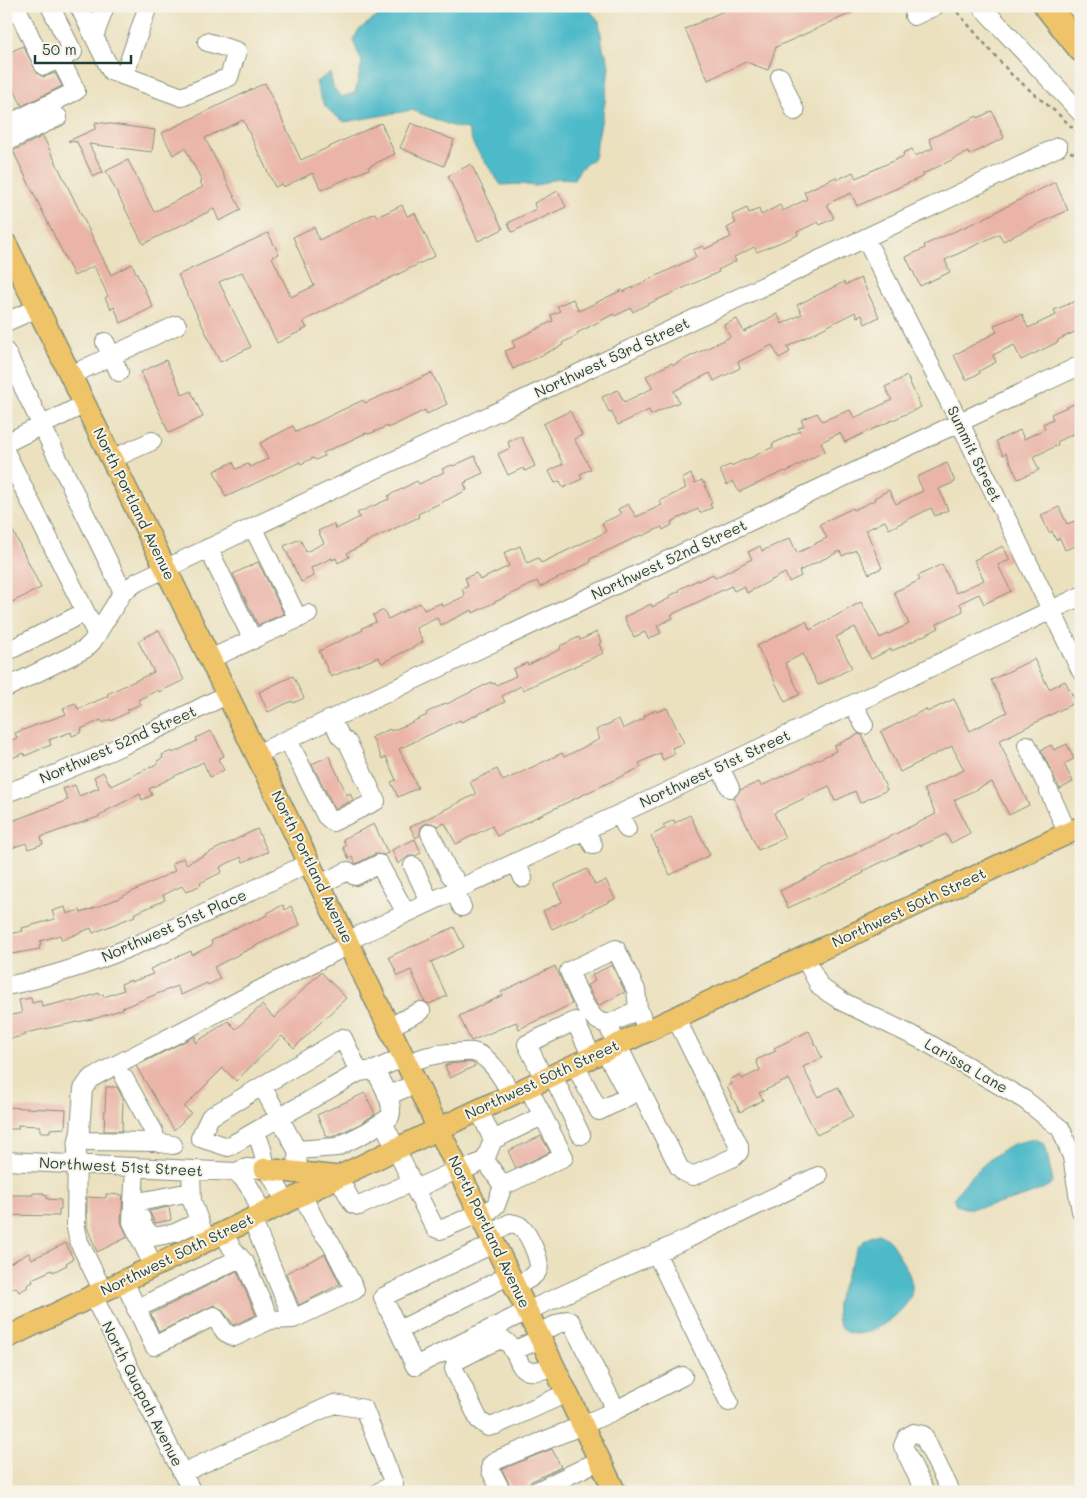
<svg xmlns="http://www.w3.org/2000/svg" width="1087" height="1498" viewBox="0 0 1087 1498" font-family="Mali,sans-serif">
<style>
.water{fill:#4ebac9;stroke:#367c7e}
.building{fill:#eab5a8}
.lines{fill:none;stroke-linecap:round;stroke-linejoin:round}
.minor-casing{stroke:#858f7a;stroke-width:20}
.major-casing{stroke:#858f7a;stroke-width:24}
.highway-casing{stroke:#858f7a;stroke-width:28}
.path{stroke:#858f7a;stroke-width:2.5;stroke-dasharray:4 4;stroke-linecap:butt}
.minor{stroke:#fff;stroke-width:18}
.major{stroke:#efc469;stroke-width:21}
.highway{stroke:#efc469;stroke-width:25}
.labels{text-anchor:middle;stroke-width:4;stroke-linejoin:round;paint-order:stroke}
.street-label{font-size:15px;fill:#1f3d34;stroke:#f7f3e8}
</style>
<rect width="100%" height="100%" fill="#f7f3e8"/>
<filter id="ink" filterUnits="userSpaceOnUse"><feTurbulence type="fractalNoise" baseFrequency=".02" numOctaves="2"/><feDisplacementMap in="SourceGraphic" scale="10" xChannelSelector="R" yChannelSelector="G"/><feConvolveMatrix kernelMatrix="1 2 1 2 8 2 1 2 1" color-interpolation-filters="sRGB"/></filter>
<filter id="wash" filterUnits="userSpaceOnUse"><feTurbulence type="fractalNoise" baseFrequency=".0096" numOctaves="4" result="noise"/><feDisplacementMap in="SourceGraphic" scale="20" xChannelSelector="R" yChannelSelector="G"/><feGaussianBlur stdDeviation="1.12" result="paint"/><feColorMatrix in="noise" values="0 0 0 0 0 0 0 0 0 0 0 0 0 0 0 0 0 1.4 0 .05"/><feComposite in="paint" operator="in"/></filter>
<g filter="url(#wash)">
<rect width="100%" height="100%" fill="#ebe1bf"/>
<path class="water" d="M386 6H586L599 21 603 49 607 56 609 67 605 102 594 158 580 169 574 179 557 178 535 186 521 184 501 185 474 146 468 129 455 127 412 110 345 122C324 108 323 106 316 82L330 73 333 87 341 97 355 93 362 62 353 41 358 31 364 26 385 11Z
M1034 1139 1042 1142 1046 1148 1053 1182C1042 1194 982 1210 965 1208 961 1207 958 1206 955 1203L954 1198C965 1180 992 1155 1011 1145 1018 1142 1027 1141 1034 1139Z
M878 1234C890 1238 894 1247 900 1258 906 1267 913 1279 912 1290 911 1314 849 1354 838 1322 837 1317 836 1308 837 1303 838 1296 855 1252 859 1246 864 1240 870 1236 878 1234Z"/>
<g id="blocks">
<path class="building" d="M734 6H867L776 47 768 70 746 62 708 80 685 29Z
M23 46 38 74 44 77 55 73 62 86 22 106 6 73V54Z
M265 83 301 160 381 123 395 154 368 167 369 169 321 190 313 173 283 187 282 184 275 187 243 120 205 138 241 210 219 221 214 209 143 244 106 171 128 160 154 212 203 187 200 182 202 181 185 148 173 155 162 133Z
M992 111 1004 138 969 155 968 152 923 174 924 176 857 206 851 193 827 204 834 218 820 225 818 222 797 232 798 235 757 252 754 247 734 257 736 261 718 270 719 272 646 305 633 312 631 308 615 316 614 314 577 333 578 335 562 343 563 345 513 369 505 351 515 347 512 341 553 321 551 315 560 311 557 306 573 299 579 311 622 290 623 292 696 257 693 250 703 246 705 249 731 237 727 228 736 223 732 215 747 208 749 213 759 209 761 215 780 205 783 211 807 199 804 192 836 177 837 180 853 172 856 178 904 156 903 153 912 149 915 156 933 148 929 139 977 116 978 118Z
M96 122 155 130 152 152 89 144 103 172 93 177 77 142 68 141 95 129Z
M411 123 454 140 444 166 400 148Z
M43 136 111 275 132 264 153 307 121 323 114 307 111 309 105 298 108 296 94 266 74 276 13 151Z
M471 164 503 229 478 241 448 176Z
M1055 182 1068 210 1003 241 999 234 945 260 950 272 920 286 906 257 925 248 924 245 978 221Z
M558 191 566 207 512 232 508 223 536 209 534 203Z
M402 205 407 216 415 213 435 256 303 321 307 328 277 343 242 272 219 282 251 347 220 362 178 275 268 233 279 254 272 257 291 297 314 286 293 237 314 227 319 240 375 213 377 217Z
M861 278 879 317 865 324 862 315 857 317 855 312 787 347 790 352 779 358 772 345 738 362 740 368 714 381 710 373 674 391 679 402 651 415 649 410 618 425 611 411 609 412 602 397 618 390 624 402 653 388 646 376 672 363 673 365 730 337 724 325 737 319 744 332 777 314 782 324 802 314 797 305 844 282 845 285Z
M1081 299V329L1058 340V342L1021 360 1014 345 993 355 996 362 979 371 980 373 966 380 954 355 997 332 994 325 1022 314 1028 328 1056 315 1054 310Z
M166 360 183 395 191 391 203 417 169 433 141 372Z
M432 373 447 404 427 414 425 410 388 428V426L369 434 366 433 323 453 324 456 316 460 313 458 301 464 300 462 226 497 214 471 233 462 236 469 248 464 250 467 268 459 260 443 293 426 296 432 363 400 365 403Z
M907 376 921 407 845 442 840 433 821 442 825 451 786 472 785 471 739 492 733 481 727 485 721 473V469L730 465 731 466 744 460V461L773 447 772 444 800 431 798 428 804 426 801 420 817 413 822 421 850 410 854 418 892 400 885 387Z
M1081 401V430L1057 442 1058 445 1033 457 1039 470 1018 479 1006 453 1003 455 996 441 1020 430 1024 439 1045 429 1043 424 1053 419 1051 414Z
M570 411 582 435 574 439 591 469 580 474 582 479 563 488 560 481 555 483 549 471 563 464 543 424Z
M521 436 535 466 525 471 523 468 508 475 498 454 510 448 508 442Z
M475 456 483 473 466 481 467 482 464 483 467 490 418 514 419 517 366 542 367 543 347 553 349 557 338 563 336 558 332 560V558L311 568 314 576 301 582 284 546 300 539 306 552 324 543 318 531 333 524 336 529 360 517 357 513 389 499 388 496 417 481 419 484 444 472 442 469 452 465 453 466Z
M947 463 955 482 939 489 948 510 935 516 931 508 889 529 885 521 866 530 882 568 869 574 856 550 842 556 840 551 799 571 801 576 789 582 785 573 747 593 744 586 734 591 731 586 671 615 673 618 657 626 661 633 648 639 645 632 634 637 624 617 651 604 652 607 670 598 669 596 680 591 679 589 698 580V581L713 574 715 578 752 559 748 552 760 546 762 551 790 538 797 553 816 544V543L827 538 820 524 853 508 854 510 875 500 874 498 889 490 896 504 923 491 917 477Z
M691 474 695 483 702 480 703 483 704 482 712 503 710 504 712 508 700 513 698 509 671 522 672 525 663 530 662 527 642 536 641 535 590 559 591 562 540 587 537 581 473 613 472 610 441 625 437 618 416 628 423 642 382 663 378 657 331 677 319 651 363 630 362 628 376 622 373 615 384 610 388 619 420 603 424 610 441 603 442 607 465 596 462 589 468 586 465 578 476 573 480 580 509 566 504 553 520 546 527 563 538 558 541 563 606 532 602 523 621 514 618 509 628 504 636 517 662 505 660 501 686 488 682 479Z
M1059 507 1067 524 1078 520 1081 526V544L1065 550 1060 538 1056 540 1052 531 1049 533 1041 515Z
M6 517 41 588 6 605Z
M1003 546 1010 560 998 565 1011 591 984 604 979 594 960 603 963 611 937 624 939 628 901 647 891 651V649L871 659 855 627 836 637 852 668 818 685 803 654 785 663 800 694 785 702 757 646 806 621 810 630 861 602 880 638 909 624 894 592 920 580 918 576 942 564 956 593 984 580 974 560Z
M258 562 284 614 258 625 233 574Z
M159 630 184 680 159 692 158 690 138 700 141 704 127 710 128 712 111 721 110 719 103 723 101 720 81 729 82 732 72 736 71 732 49 740 51 745 43 748 25 756 24 753 12 758 6 742 17 738 15 733 66 714 63 708 75 703 78 709 88 705 108 696 107 694 154 672 138 641Z
M597 632 601 642 599 644 603 653 523 690 521 686 502 696 505 702 461 722 460 720 399 749 418 788 398 797 391 782 396 780 386 757 382 759 372 737 390 729 391 731 406 725 427 715 426 713 446 703 447 704 491 682 492 684 495 683 496 685 516 676 513 669 527 663 528 665 561 649 560 646 579 637 580 640Z
M1034 659 1049 689 1065 681 1076 702 999 741 1029 805 1009 815 992 782 954 800 970 833 951 843 946 834 921 846 920 844 863 871 864 873 788 908 780 891 936 814 924 789 964 770 952 746 900 772 881 732 926 709 927 712 954 699 970 731 1007 712 991 680Z
M293 676 304 698 293 703 292 701 268 712 259 692Z
M667 708 684 743 672 748 675 754 663 760 660 753 639 763 641 767 497 836 492 826 456 844 445 823 438 826 431 823 425 824 421 827 420 835 416 838 410 827 476 794 470 782 497 769 503 781 562 753 564 757 600 739 596 730 619 719 623 729 645 718 644 716 656 710 657 712Z
M210 731 214 735 224 756 218 759 224 770 210 777 203 762 149 789 152 795 142 800 140 794 106 811V812L98 817 41 837 43 844 28 849 26 843 6 850V827L13 825 12 821 68 800 63 789 75 785 79 796 99 788 94 777 103 772 111 786 159 763 157 761 163 758 162 755 172 751 173 753 197 741 196 738Z
M859 734 862 735 887 790 860 803 855 791 835 801 829 786 774 813 785 838 758 850 734 798 740 790 759 782 761 786 836 751 834 746Z
M1067 744 1074 759 1064 764 1073 782 1060 789 1041 750 1051 745 1054 750Z
M329 756 347 795 350 793 353 800 335 809 312 764Z
M690 815 710 855 670 875 651 836 665 828 663 825 674 820 675 823Z
M374 824 388 853 384 855 375 854 356 864 352 857 349 859 343 847 346 846 343 839Z
M257 829 268 852 243 862 241 857 220 867 222 872 200 883 201 885 186 892 182 886 163 895 165 900 134 914 135 916 125 920 93 933 91 928 62 940 60 935 40 941 41 945 39 946 40 949 6 955V935L23 931 22 928 55 919 52 911 65 907 67 914 80 910 81 913 117 899 175 871 172 864 183 858 186 864Z
M415 839 421 853 415 856H409L398 864 392 850Z
M587 869 595 885 606 880 615 899 552 929 543 911 562 902 554 885Z
M283 905 285 910 291 906 300 925 278 936 277 935 214 967 220 979 208 985 207 983 181 995 177 986 122 1008 123 1009 97 1018 25 1033 26 1035 6 1040V1016L22 1013 19 1000 31 998 32 1003 41 1001 42 1007 71 1000 72 1002 99 993V995L103 994 104 997 124 990 121 984 131 980V982L153 974 150 969 191 951 192 955 212 945 211 941 247 922 248 924 267 915V913Z
M454 927 464 947 431 962 447 996 429 1004 425 1002 411 970 398 976 389 957Z
M612 965 625 992 598 1006 587 985 595 981 592 975Z
M555 966 572 1004 519 1029 516 1022 471 1041 459 1016 503 995 501 992Z
M321 972 346 998 294 1048 282 1036 236 1081 223 1068 184 1107 191 1113 174 1130 136 1066 195 1036V1043L228 1021 236 1029 262 1005 274 1018Z
M809 1031 822 1058 803 1067 818 1097 838 1087 853 1117 817 1135 789 1079 759 1093 763 1100 740 1112 727 1087 732 1084 730 1080 739 1075 742 1079 760 1070 756 1060 776 1051 774 1048Z
M470 1062 474 1064 475 1066 450 1078 445 1066 449 1064Z
M106 1087H117L123 1099 122 1131H104Z
M365 1093 375 1114 360 1124 332 1137H327L317 1115Z
M6 1107 66 1110 65 1128 50 1129V1132H40V1126L18 1125V1129H6Z
M541 1136 550 1152 516 1168 508 1151Z
M33 1193H44V1195H47V1199L61 1200V1209H59V1216L6 1215V1195H33Z
M106 1194 123 1195 121 1222 128 1237 97 1252 87 1227V1197L106 1198Z
M169 1207 171 1220 155 1223 149 1211Z
M66 1243 73 1259 66 1263 67 1265 53 1272 52 1270 32 1279 33 1282 27 1285 28 1287 19 1292 16 1287 6 1292V1265L29 1253 32 1259Z
M325 1254 340 1284 299 1305 286 1273Z
M237 1271 256 1315 234 1325 222 1310 214 1305 159 1332 151 1314Z
M552 1449 561 1467 530 1482 526 1487 524 1491 513 1492 502 1469Z"/>
</g>
</g>
<g filter="url(#ink)">
<use href="#blocks" fill-opacity="0" stroke="#858f7a" stroke-width="1"/>
<g class="lines">
<g class="minor-casing">
<path id="minor" d="M16 6 44 66 73 52 50 6
M79 6 111 71 182 97 229 77 237 51 207 42
M981 6 1081 113
M914 16 935 6
M94 37 105 6
M124 76 148 6
M780 77 795 111
M6 125 76 91 60 59
M6 142 58 117
M865 238 960 423 1081 671
M6 322 38 308
M105 342 119 372
M6 352 123 592
M71 375 177 325
M6 443 85 404
M6 453 97 635
M112 459 152 441
M253 527 298 619
M208 548 253 640
M6 652 85 612
M210 659 308 614
M6 688 85 649 92 642 123 592 137 582 1058 147
M853 704 864 725
M288 740 326 816 333 822 376 801 348 743 340 736 332 719
M1027 745 1045 782
M257 754 1081 365
M720 767 730 788
M1049 791 1068 834
M6 793C83 766 155 731 228 694
M619 814 627 829
M585 830 593 845
M430 833 450 875 454 878 459 889
M516 862 523 878
M413 866 430 902
M320 884 348 871 355 876 379 864 406 913
M454 891 462 907
M347 941 720 767 1081 596
M805 958 820 987 829 993 843 1002 926 1042 1025 1100 1061 1129 1072 1157 1081 1211
M6 986C115 965 210 909 309 863
M638 1009C631 1013 613 1024 606 1023 588 1023 576 986 569 971L616 949 636 990 638 1009 648 1031
M607 1024 679 1167 685 1173 693 1176 734 1157 739 1152V1146L676 1018
M389 1027 421 1011
M407 1064C421 1057 434 1054 449 1053 456 1053 466 1051 473 1052 491 1056 503 1080 512 1095
M575 1065 599 1111 629 1096 605 1051
M553 1076 581 1135
M124 1078 154 1132 155 1142
M544 1079 527 1044 575 1021 592 1057
M262 1086 210 1117 200 1138 228 1147 359 1072 375 1070 404 1057
M387 1096 417 1083
M255 1132C262 1145 265 1155 265 1169
M78 1139 88 1141 155 1142 173 1145
M493 1140 542 1116
M297 1150 337 1147 367 1132 390 1117C395 1103 381 1083 375 1070
M485 1160 503 1186
M6 1161 236 1172 247 1168 265 1169 271 1175 286 1202
M135 1167 132 1222 154 1267
M459 1169 415 1189 435 1228 440 1230 480 1213
M191 1170 192 1201 203 1232
M236 1172C250 1184 256 1197 261 1215
M298 1172 297 1150 262 1086 343 1038 359 1072
M460 1172 485 1160 493 1140 479 1110
M338 1177 353 1204 359 1206 412 1182 383 1122
M133 1201 138 1202 191 1192
M482 1217 496 1205 503 1186 564 1157 528 1087
M141 1218 143 1226 153 1237 175 1233 198 1222
M252 1219 293 1319 355 1290 331 1243 319 1228 302 1195
M224 1233 231 1247 245 1263 270 1320
M490 1234 510 1223C514 1224 518 1224 521 1227 528 1233 542 1261 538 1270 534 1278 522 1282 515 1287
M495 1243 383 1297 415 1366 527 1311 689 1238 818 1176
M656 1253 729 1402
M124 1281 154 1346 214 1316 225 1332 234 1337 270 1320 293 1319
M103 1291 79 1242 76 1228 77 1146 80 1131 83 1089 90 1079C129 1057 170 1038 209 1017 255 991 302 968 349 945
M93 1296 192 1492
M136 1309 240 1258
M399 1330 510 1275
M513 1351 540 1339
M554 1366C508 1384 527 1352 502 1339L487 1345 456 1361 454 1369 479 1420 488 1427 496 1425 567 1393
M616 1410 683 1376
M182 1473 334 1404 364 1409 394 1484 379 1492
M502 1492 491 1471V1465L497 1460 583 1425 616 1410 571 1322 567 1320 538 1333
M535 1492 600 1460
M925 1492 903 1446 907 1437 914 1433 923 1435 951 1492"/>
</g>
<g class="major-casing">
<path id="major" d="M6 244 210 659 615 1492
M265 1169 338 1177
M6 1338 396 1149 1081 827"/>
</g>
<g class="highway-casing">
<path id="highway" d="M1047 6 1081 49"/>
</g>
<path class="path" d="M952 6 1011 74 1058 114 1081 136
M1070 152 1081 155"/>
<use href="#minor" class="minor"/>
<use href="#major" class="major"/>
<use href="#highway" class="highway"/>
</g>
</g>
<g class="labels">
<g class="street-label">
<text transform="translate(612 358) rotate(-25)" y="5">Northwest 53rd Street</text>
<text transform="translate(974 454) rotate(64)" y="5">Summit Street</text>
<text transform="translate(134 504) rotate(64)" y="5">North Portland Avenue</text>
<text transform="translate(669 560) rotate(-25)" y="5">Northwest 52nd Street</text>
<text transform="translate(118 745) rotate(-24)" y="5">Northwest 52nd Street</text>
<text transform="translate(715 769) rotate(-25)" y="5">Northwest 51st Street</text>
<text transform="translate(312 867) rotate(64)" y="5">North Portland Avenue</text>
<text transform="translate(909 908) rotate(-25)" y="5">Northwest 50th Street</text>
<text transform="translate(174 926) rotate(-24)" y="5">Northwest 51st Place</text>
<text transform="translate(966 1066) rotate(30)" y="5">Larissa Lane</text>
<text transform="translate(542 1080) rotate(-25)" y="5">Northwest 50th Street</text>
<text transform="translate(121 1167) rotate(3)" y="5">Northwest 51st Street</text>
<text transform="translate(489 1232) rotate(64)" y="5">North Portland Avenue</text>
<text transform="translate(177 1255) rotate(-26)" y="5">Northwest 50th Street</text>
<text transform="translate(142 1394) rotate(63)" y="5">North Quapah Avenue</text>
</g>
</g>
<rect width="1087" height="1498" fill="none" stroke="#f7f3e8" stroke-width="25"/>
<path d="M35 55v8h96v-8" fill="none" stroke="#1f3d34" stroke-width="2.5"/>
<text x="42" y="55" font-size="15" fill="#1f3d34" stroke="#f7f3e8" stroke-width="4" paint-order="stroke">50 m</text>
</svg>
